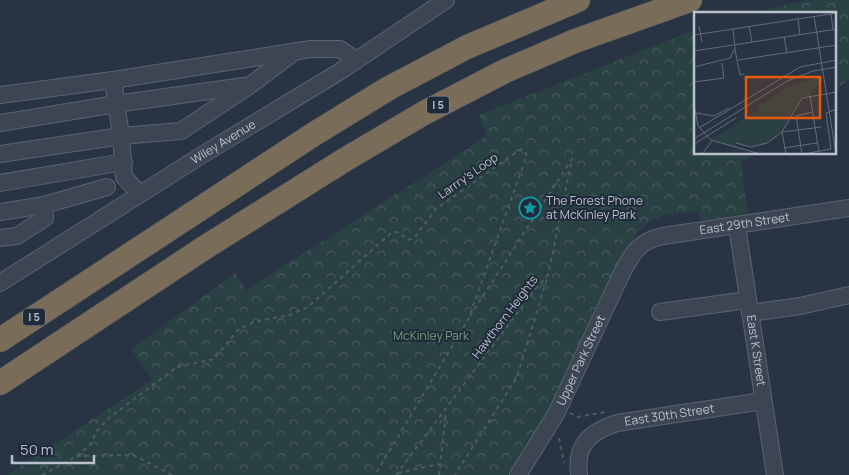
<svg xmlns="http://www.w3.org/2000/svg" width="849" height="475" viewBox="0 0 849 475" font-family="Manrope,sans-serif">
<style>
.forest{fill:url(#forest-crowns)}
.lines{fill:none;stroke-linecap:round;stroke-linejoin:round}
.minor-casing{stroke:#5a6470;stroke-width:18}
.highway-casing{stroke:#46515d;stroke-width:25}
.path{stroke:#485e61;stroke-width:2;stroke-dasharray:4 4;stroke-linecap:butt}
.minor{stroke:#3c4653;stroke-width:16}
.highway{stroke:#796c59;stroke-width:24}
.labels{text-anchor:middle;stroke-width:4;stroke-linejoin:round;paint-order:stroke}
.shield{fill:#202b39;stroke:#8b94a1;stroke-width:1}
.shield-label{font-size:11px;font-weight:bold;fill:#b9c1cd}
.street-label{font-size:12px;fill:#b9c1cd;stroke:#202b39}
.poi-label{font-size:12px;fill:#b9c1cd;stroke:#202b39;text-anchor:start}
.park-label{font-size:12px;fill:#719d7b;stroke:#202b39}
.inset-road{fill:none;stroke:#626c7a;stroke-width:1}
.view{fill:#e8590c;fill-opacity:0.15;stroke:#e8590c;stroke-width:2.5}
.inset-edge{fill:none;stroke:#b9c1cd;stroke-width:2.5}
</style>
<defs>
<pattern id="forest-crowns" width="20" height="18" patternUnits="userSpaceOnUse" patternTransform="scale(1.25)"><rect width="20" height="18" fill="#2a4144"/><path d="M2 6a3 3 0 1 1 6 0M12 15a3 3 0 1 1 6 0" fill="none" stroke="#475b5e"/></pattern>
</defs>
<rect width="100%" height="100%" fill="#283443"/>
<path class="forest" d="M819 0H849V79L835 90V14H751L793 3Z
M695 30V154H754L741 163 748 214 700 220 698 211 665 215 649 222 636 234 616 267 567 375 536 433 509 475H7L152 380 131 349 236 273 246 290 487 136 479 115Z"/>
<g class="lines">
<g class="minor-casing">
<g id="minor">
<path d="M113 80 121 136 124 177 140 194"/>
<path d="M0 95 113 80 311 49H340L356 60"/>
<path d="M0 123 116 104 244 86"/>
<path d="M0 154 121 136 181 131 249 86 293 53"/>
<path d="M0 183 124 162"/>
<path d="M0 212 44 205 107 187"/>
<path id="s1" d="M737 226 775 475"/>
<path d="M0 238 17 236 45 218 44 205"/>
<path id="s2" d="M0 283 202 155 339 72 446 0"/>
<path d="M660 312 748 300"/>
<path d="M750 313 800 306 849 295"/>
<path id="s3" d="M518 475 556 414 621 275C632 254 638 241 663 236L849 208"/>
<path id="s4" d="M579 475C575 444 590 432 617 423L763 401"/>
</g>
</g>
<g class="highway-casing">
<path id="highway" d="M0 340 314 134 389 88 467 47 578 0
M0 383 204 248 346 159 424 113 505 71 575 41 690 0"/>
</g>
<path class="path" d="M470 316 572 159 548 275
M570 413 577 417 606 412
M559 438 564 463
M77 456 133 455 172 475
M398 473 439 464
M42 475 77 456 90 445 97 431 110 417 177 367 214 359 239 329 254 322 290 315 308 307 391 233 399 232 408 240 415 237 436 209 521 149 527 155 468 320 375 475
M396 475 533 292 548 275 517 377 455 475
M439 475 446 412"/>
<use href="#minor" class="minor"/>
<use href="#highway" class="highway"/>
</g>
<defs>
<g id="sight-ring" transform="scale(1.125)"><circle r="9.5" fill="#202b39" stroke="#0f9aa8" stroke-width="1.5"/><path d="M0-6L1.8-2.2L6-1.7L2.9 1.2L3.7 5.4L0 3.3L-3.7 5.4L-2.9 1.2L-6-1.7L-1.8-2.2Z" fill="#0f9aa8"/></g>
</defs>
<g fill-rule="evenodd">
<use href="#sight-ring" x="530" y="208"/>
</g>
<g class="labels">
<g class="shield">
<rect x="427" y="96.5" width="22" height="17" rx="4"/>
<rect x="23" y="308.5" width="22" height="17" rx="4"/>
</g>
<g class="shield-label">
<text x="438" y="109">I 5</text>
<text x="34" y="321">I 5</text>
</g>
<g class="street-label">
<text dy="4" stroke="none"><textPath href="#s2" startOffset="264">Wiley Avenue</textPath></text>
<text transform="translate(468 176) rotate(-35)" y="4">Larrry's Loop</text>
<text dy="4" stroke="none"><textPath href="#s3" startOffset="368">East 29th Street</textPath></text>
<text transform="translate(505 317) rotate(-53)" y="4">Hawthorn Heights</text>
<text dy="4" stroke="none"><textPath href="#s1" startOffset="126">East K Street</textPath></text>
<text dy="4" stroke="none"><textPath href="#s3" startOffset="131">Upper Park Street</textPath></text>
<text dy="4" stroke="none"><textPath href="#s4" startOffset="125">East 30th Street</textPath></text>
</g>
<g class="poi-label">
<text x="546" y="205">The Forest Phone<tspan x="546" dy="14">at McKinley Park</tspan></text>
</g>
<g class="park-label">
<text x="431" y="340">McKinley Park</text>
</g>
</g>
<g transform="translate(694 12)">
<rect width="142" height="142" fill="#283443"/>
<path d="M128 64 129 69 117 79V83L108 84 90 116 73 131 58 134 42 131V136L18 127 65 98 64 95 94 75Z" fill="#2a4144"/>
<path class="inset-road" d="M137 2 139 17M120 4 142 142M104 7 106 23M5 14 8 30M55 15 58 30M0 23 143 1M90 25 93 40M41 37 46 63 50 62M0 39 143 17M44 48 143 33M0 55 36 46 41 36 39 17M0 70 30 66 28 51M116 84 125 140M0 92 4 114 17 128 66 142M2 101 20 104 35 96M5 116 106 55 143 48M0 127 93 69 119 59 143 55M42 131 57 135 73 131 88 120 108 86 143 80M0 132 42 106M90 136 123 131M8 142 18 129M92 142 88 120 127 115M108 142 102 104 118 100M109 142 137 137 132 101 143 97"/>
<path class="view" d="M52 65H126V106H52Z"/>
<rect width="142" height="142" class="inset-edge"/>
</g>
<path d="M12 455v8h82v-8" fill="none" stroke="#b9c1cd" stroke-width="2.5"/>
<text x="20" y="455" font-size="15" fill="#b9c1cd" stroke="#202b39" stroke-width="4" paint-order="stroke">50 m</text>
</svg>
